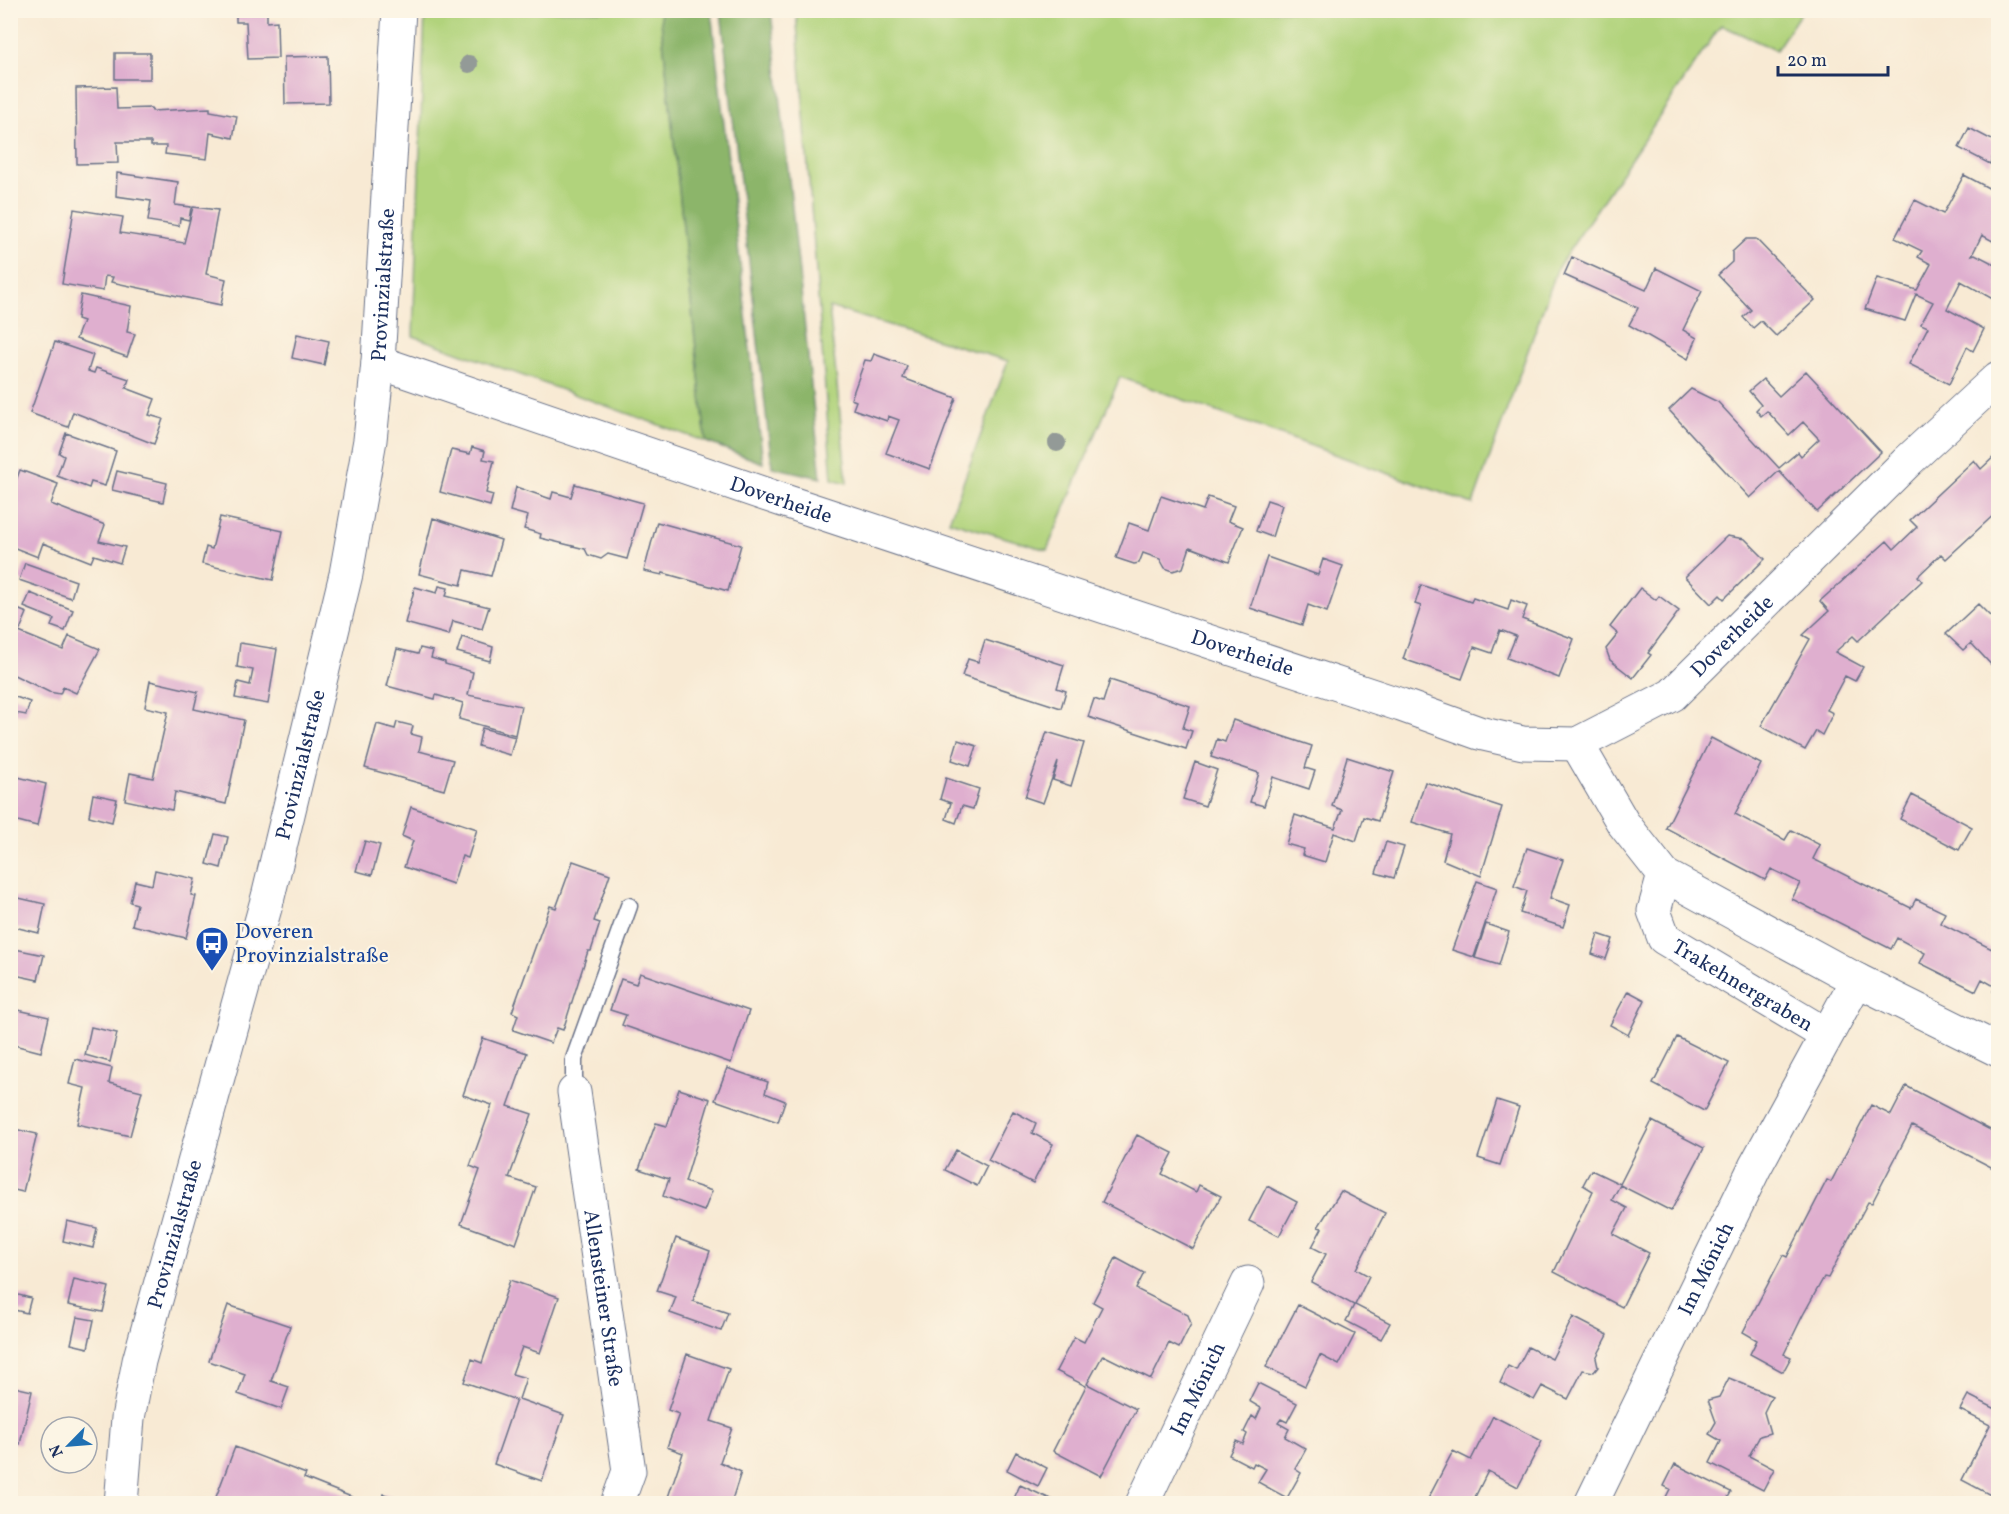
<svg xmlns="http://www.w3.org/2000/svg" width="2009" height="1514" viewBox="0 0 2009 1514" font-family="Vollkorn,serif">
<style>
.green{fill:#b1d37b;stroke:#66816c;stroke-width:1.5}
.forest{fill:#8cb56b;stroke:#547264;stroke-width:1.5}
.building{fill:#dfafcf}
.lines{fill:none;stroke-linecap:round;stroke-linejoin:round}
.lane-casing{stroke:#687087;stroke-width:19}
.street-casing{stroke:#687087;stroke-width:35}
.secondary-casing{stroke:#687087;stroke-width:35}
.lane{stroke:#fff;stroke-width:16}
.street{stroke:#fff;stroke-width:33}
.secondary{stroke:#fff;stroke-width:33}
.tree{fill:#939a97}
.labels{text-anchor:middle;stroke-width:4.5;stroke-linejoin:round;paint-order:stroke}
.street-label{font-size:21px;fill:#1b2f5e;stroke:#fcf5e5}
.transit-label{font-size:21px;fill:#164399;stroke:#fcf5e5;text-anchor:start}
</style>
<rect width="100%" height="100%" fill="#fcf5e5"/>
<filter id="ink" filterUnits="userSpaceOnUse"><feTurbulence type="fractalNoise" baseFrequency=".0167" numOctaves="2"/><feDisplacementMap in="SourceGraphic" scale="12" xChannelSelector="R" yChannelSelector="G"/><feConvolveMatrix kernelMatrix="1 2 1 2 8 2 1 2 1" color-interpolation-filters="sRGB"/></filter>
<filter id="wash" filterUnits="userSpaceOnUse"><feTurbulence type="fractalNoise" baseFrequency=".008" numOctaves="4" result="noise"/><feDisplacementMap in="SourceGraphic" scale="24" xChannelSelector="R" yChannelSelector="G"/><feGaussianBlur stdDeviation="1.35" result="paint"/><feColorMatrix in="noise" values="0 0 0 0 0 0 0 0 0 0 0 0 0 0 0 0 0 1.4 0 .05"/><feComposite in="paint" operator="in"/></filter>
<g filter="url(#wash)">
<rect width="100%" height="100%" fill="#f8ead4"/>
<path class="green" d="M425 11H660L706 442 413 336Z
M796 11V10L1802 11 1776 50 1721 25 1558 267 1473 504 1120 377 1047 550 949 521 1008 361 829 307 847 483 832 479Z"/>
<path class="forest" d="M660 11H711L763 463 706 442Z
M721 11H771L821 478 772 467Z"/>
<g id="blocks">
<path class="building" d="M236 10H267V22L277 21 278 58 248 59 246 22H236Z
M115 53H150V79H115Z
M328 56 329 103 285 104 284 57Z
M116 87 117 109 151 108 152 111 210 108V111L237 116 233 138 210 133 207 159 165 154 166 146H151V142H117L118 163 77 164 76 88Z
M1969 128 1998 143 1990 164 1959 148Z
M117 173 178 182 175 205 191 207 189 220 180 218 179 226 148 221 151 201 116 196Z
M1964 175 1998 193V244L1982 235 1972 255 1975 254 1998 266V302L1961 281 1947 309 1984 329 1973 351 1967 347 1949 384 1909 364 1928 327 1921 324 1933 302 1916 294 1905 321 1865 309 1877 278 1917 290 1931 264 1918 257 1922 251 1895 238 1915 200 1943 214Z
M193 207 218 210 206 274 226 279 221 305 111 282 113 277 105 276 103 291 62 284 74 209 123 217 120 233 184 243Z
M1746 239H1756L1815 300 1776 336 1761 321 1753 328 1743 317 1751 310 1718 275 1732 262V252Z
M1572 257 1646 290 1656 268 1702 291 1683 330 1697 338 1688 359 1629 325 1638 308 1564 275Z
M81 295 131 306 127 332 135 334 127 357 76 339 83 321 77 319Z
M297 334 329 341 324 365 292 358Z
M55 342 93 355 88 371 94 373 96 368 129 379 126 388 155 399 149 415 163 419 154 444 73 412 68 427 30 413Z
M874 354 907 366 903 378 956 398 930 469 886 453 899 420 888 416 887 421 853 409 856 401 851 399 865 360 871 361Z
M1806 371 1881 452 1817 512 1779 471 1750 498 1669 410 1691 389 1718 402 1779 468 1798 452 1801 456 1819 439 1803 422 1789 435 1767 411 1761 416 1756 410 1761 405 1749 391 1763 379 1779 396Z
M66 433 116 451 105 486 91 482 89 488 57 476 64 456 59 453Z
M472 447 485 451 483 459 494 461 486 493 493 495 490 506 440 492 451 450 470 454Z
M1998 453V511L1946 559 1941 554 1918 576 1922 581 1858 641 1853 636 1835 652 1863 667 1855 681 1845 676 1827 710 1833 713 1822 735 1816 731 1805 750 1761 726 1810 639 1803 635 1829 611 1820 601 1887 541 1894 549 1917 527 1910 520 1974 460 1981 469Z
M20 470 58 484 51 504 105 525 99 541 125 547 120 563 94 555 91 562 43 543 38 557 10 546V496Z
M117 471 167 483 163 502 112 490Z
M575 484 643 503 627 559 608 554 601 559 588 555 585 549 540 538 541 534 524 529 528 516 510 511 516 487 551 499 553 492 571 497Z
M1161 496 1203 510 1208 497 1234 506 1228 521 1243 527 1229 562 1190 547 1183 568 1173 571 1165 568 1160 559 1143 553 1139 563 1134 564 1116 558 1129 523 1149 530Z
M1267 500 1282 505 1272 537 1256 531Z
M220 517 283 531 273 580 202 564 206 547 212 549Z
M433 518 501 540 491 576 465 570 461 585 419 574Z
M657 522 741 545 728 591 663 573 662 575 644 571Z
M1727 536 1745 539 1765 559 1724 599 1720 595 1711 604 1685 577Z
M1267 557 1318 575 1323 559 1343 566 1327 612 1308 605 1302 625 1250 608Z
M25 563 76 581 71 598 19 580Z
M1421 585 1471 602 1473 598 1508 610 1511 600 1527 606 1522 619 1574 639 1559 678 1507 658 1516 636 1500 630 1492 653 1474 647 1462 679 1403 659 1421 606 1415 604Z
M439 586 448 588 446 596 489 607 482 629 453 621 449 635 405 623 415 587 437 593Z
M1640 588 1656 600 1659 596 1679 611 1648 653 1651 655 1633 678 1610 660 1606 649 1618 634 1610 627Z
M30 593 73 610 65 631 51 626 54 619 24 607Z
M1978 604 1994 620 1998 616V672L1971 643 1963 650 1946 634Z
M10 606 27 613 19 632 63 650 69 636 100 649 76 693 63 687 60 694 49 692 10 673Z
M462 637 493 647 490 661 457 652Z
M985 640 1064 665 1057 688 1066 691 1061 708 962 676 968 659 978 662Z
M240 643 277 649 268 704 235 698 238 682 250 685 253 670 237 667Z
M420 648 433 651 431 658 445 662V664L473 672 468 695 521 706 515 735 459 719 463 703 436 695 435 699 387 686 397 649 418 654Z
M1110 680 1190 706 1183 728 1192 731 1186 749 1088 717 1094 699 1103 702Z
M150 681 198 692 194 709 244 720 226 804 175 792 172 810 125 800 130 773 153 778 168 712 145 707Z
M10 695 30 702 26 715 10 712Z
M1233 720 1312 746 1305 768 1315 771 1309 789 1273 777 1264 806 1250 802 1259 773 1211 757 1217 739 1225 742Z
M397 722 413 726 411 734 422 737 419 751 453 760 444 790 365 768 377 724 395 729Z
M482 728 515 737 510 755 478 746Z
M1047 732 1084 743 1071 786 1053 780 1058 762 1043 803 1025 797Z
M1711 738 1761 764 1735 814 1785 840 1791 830 1820 845 1813 859 1911 908 1916 899 1945 913 1940 923 1998 952V994L1993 991 1996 987 1982 979 1976 991 1920 963 1925 953 1897 938 1891 949 1792 899 1800 883 1786 876 1771 869 1765 880 1666 828Z
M958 740 977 746 970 766 952 760Z
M1347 757 1394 772 1378 821 1364 817 1356 841 1334 833 1325 862 1302 855 1304 849 1286 844 1295 815 1335 828 1342 810 1332 806Z
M1195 762 1217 770 1205 806 1183 799Z
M10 775 46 784 37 826 10 819Z
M946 778 979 789 973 809 962 806 956 823 946 819 951 803 940 799Z
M1425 782 1502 807 1481 876 1443 860 1450 834 1412 822Z
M93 794 117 799 112 822 89 816Z
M1912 795 1972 827 1959 850 1900 819Z
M411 807 477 829 468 858 462 856 453 884 404 867 413 841 402 836Z
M215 834 228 837 221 868 207 864Z
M365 841 380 845 372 875 356 871Z
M1386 842 1404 847 1394 878 1376 873Z
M1527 848 1563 860 1550 898 1570 905 1563 927 1520 913 1527 891 1514 886Z
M573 861 610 874 594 921 600 923 591 951H588L563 1030 557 1028 551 1043 513 1030 518 1015 512 1012 550 906 556 908Z
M155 870 195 879 191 895 196 896 186 938 132 925 137 904 130 902 135 881 152 885Z
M1477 881 1497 888 1474 957 1452 950Z
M10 896 45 904 39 933 10 926Z
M1486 924 1509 932 1499 965 1475 958Z
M1598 934 1613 939 1606 959 1592 954Z
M10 948 44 955 38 980 10 974Z
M640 973 749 1011 731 1063 622 1025 626 1015 610 1010 621 979 636 984Z
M1628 991 1645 1000 1628 1035 1610 1025Z
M18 1010 49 1017 41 1052 10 1044V1020L15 1021Z
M91 1027 117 1033 110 1062 85 1055Z
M1677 1037 1729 1063 1704 1111 1653 1084Z
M483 1038 527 1053 508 1106 532 1114 509 1178 536 1187 516 1244 461 1224 480 1170 470 1166 492 1105 463 1095Z
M75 1059 112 1068 109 1083 142 1091 130 1136 77 1124 85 1088 69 1084Z
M727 1068 768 1082 765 1093 785 1101 778 1122 715 1100Z
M1906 1086 1998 1134V1158L1993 1168 1912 1126 1872 1203 1868 1202 1828 1278 1824 1277 1803 1315 1784 1354 1791 1357 1783 1372 1750 1354 1757 1340 1743 1332 1783 1255 1787 1257 1827 1180 1831 1182 1871 1105 1891 1115Z
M679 1089 710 1099 685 1182 712 1191 704 1211 663 1196 669 1179 639 1169 656 1123 667 1126Z
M1497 1100 1519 1107 1500 1165 1478 1158Z
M1013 1111 1036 1123 1032 1133 1053 1144 1033 1183 988 1160Z
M1652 1121 1704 1148 1671 1211 1620 1185 1612 1200 1627 1208 1613 1234 1649 1253 1622 1307 1554 1272 1593 1191 1583 1185 1591 1170 1620 1184Z
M10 1128 37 1134 23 1192 10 1189Z
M1137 1135 1173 1153 1162 1174 1196 1192 1199 1185 1221 1196 1193 1249 1102 1202Z
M956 1150 987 1166 977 1186 945 1170Z
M1267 1186 1297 1202 1279 1236 1249 1221Z
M1341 1191 1385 1213 1356 1269 1369 1276 1355 1305 1390 1323 1381 1339 1346 1321 1354 1305 1311 1282 1326 1254 1312 1247 1322 1228 1318 1227Z
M67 1221 97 1228 93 1248 63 1241Z
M676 1238 710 1251 693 1301 728 1313 721 1331 670 1313 676 1297 657 1291Z
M1116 1258 1144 1273 1136 1289 1188 1315 1191 1324 1179 1348 1169 1343 1151 1379 1103 1355 1087 1384 1136 1409 1101 1476 1053 1451 1086 1386 1056 1371 1074 1337 1084 1342 1102 1307 1093 1302Z
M74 1279 109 1287 103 1312 68 1305Z
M510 1280 559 1297 540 1353 522 1347 512 1374 526 1378 519 1399 564 1415 542 1481 494 1464 516 1400 464 1382 472 1359 482 1363Z
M10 1293 31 1298 27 1313 10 1309Z
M228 1305 290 1326 271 1381 289 1387 281 1409 238 1394 245 1374 209 1361Z
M1298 1305 1355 1334 1339 1365 1320 1355 1305 1386 1266 1367Z
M77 1317 94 1320 88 1348 71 1344Z
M1573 1317 1608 1335 1596 1358 1598 1367 1594 1372 1583 1370 1568 1399 1542 1386 1534 1400 1500 1383 1508 1366 1516 1370 1528 1347 1552 1359Z
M687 1354 729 1369 711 1421 732 1428 720 1462 741 1472 731 1503H666L683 1453 667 1447 679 1414 668 1410Z
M1729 1378 1772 1396 1764 1412 1770 1433 1760 1436 1749 1456 1774 1469 1763 1490 1710 1463 1721 1441 1709 1434 1716 1422 1708 1400 1719 1397Z
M1258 1383 1297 1403 1287 1422 1281 1419 1278 1423 1289 1429 1285 1437 1306 1449 1295 1469 1301 1473 1287 1498 1258 1482 1266 1469 1254 1463 1252 1467 1229 1455 1236 1441 1243 1444 1247 1434 1244 1432 1252 1416 1256 1419 1261 1408 1249 1401Z
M10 1386 32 1391 20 1444 10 1442Z
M1968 1395 1998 1410 1996 1429 1998 1430V1499L1962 1480 1990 1425 1960 1410Z
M1493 1416 1542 1441 1518 1487 1488 1471 1472 1503H1437L1428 1499 1453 1451 1471 1460Z
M235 1447 306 1474 304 1478 354 1498 352 1503H233L216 1497Z
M1016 1452 1047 1468 1038 1486 1007 1470Z
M1675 1464 1731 1492 1725 1503H1663L1670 1489 1664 1486Z
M1020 1485 1059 1503H1012Z
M384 1494 408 1503H381Z"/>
</g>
</g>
<g filter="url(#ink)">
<use href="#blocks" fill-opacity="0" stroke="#687087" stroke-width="1.5"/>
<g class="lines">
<g class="lane-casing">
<path id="lane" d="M574 1092V1059L629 906"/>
</g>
<g class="street-casing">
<g id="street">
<path id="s1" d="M378 362 788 502 1401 705 1479 733 1523 743 1577 744 1672 695 1909 460 1998 378"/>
<path d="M1577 744 1623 823 1664 875 1857 980 1998 1050"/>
<path id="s2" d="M1664 875 1654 911 1664 938 1825 1034"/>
<path id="s3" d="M574 1092 629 1471 617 1504"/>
<path id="s4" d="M1142 1504 1248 1283"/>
<path id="s5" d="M1591 1504 1755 1167 1857 980"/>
</g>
</g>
<g class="secondary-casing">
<g id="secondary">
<path id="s6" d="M121 1504 128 1418 139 1361 268 897 346 574 370 440 378 362 399 10"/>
</g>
</g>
<use href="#lane" class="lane"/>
<use href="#street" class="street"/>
<use href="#secondary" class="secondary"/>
</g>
<g class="tree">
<circle cx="469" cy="64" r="9"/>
<circle cx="1057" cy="443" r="9"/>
</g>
</g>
<defs>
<g id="bus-pin" transform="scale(1.725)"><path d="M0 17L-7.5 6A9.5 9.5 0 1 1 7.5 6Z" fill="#1a4fb4" stroke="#fcf5e5"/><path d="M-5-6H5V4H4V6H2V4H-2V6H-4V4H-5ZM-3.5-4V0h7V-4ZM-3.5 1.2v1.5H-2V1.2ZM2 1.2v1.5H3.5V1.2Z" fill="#fff"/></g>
</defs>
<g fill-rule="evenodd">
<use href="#bus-pin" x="212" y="943"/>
</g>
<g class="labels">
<g class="street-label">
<text dy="7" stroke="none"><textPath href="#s6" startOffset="1250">Provinzialstraße</textPath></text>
<text dy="7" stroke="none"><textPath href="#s1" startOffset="426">Doverheide</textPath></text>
<text dy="7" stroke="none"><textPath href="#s1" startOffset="1452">Doverheide</textPath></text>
<text dy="7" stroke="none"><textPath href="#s1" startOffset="912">Doverheide</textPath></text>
<text dy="7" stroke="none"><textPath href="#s6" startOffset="762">Provinzialstraße</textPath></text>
<text dy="7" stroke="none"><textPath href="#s2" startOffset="158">Trakehnergraben</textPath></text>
<text dy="7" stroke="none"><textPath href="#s6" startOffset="276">Provinzialstraße</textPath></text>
<text dy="7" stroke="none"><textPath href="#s5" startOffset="262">Im Mönich</textPath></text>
<text dy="7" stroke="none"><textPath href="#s3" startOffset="208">Allensteiner Straße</textPath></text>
<text dy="7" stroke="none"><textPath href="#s4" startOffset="128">Im Mönich</textPath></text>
</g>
<g class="transit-label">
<text x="235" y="938">Doveren<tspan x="235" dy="24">Provinzialstraße</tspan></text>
</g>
</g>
<rect width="2009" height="1514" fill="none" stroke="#fcf5e5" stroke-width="36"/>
<g transform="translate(69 1445) rotate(245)"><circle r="28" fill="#fcf5e5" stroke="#a2a6af" stroke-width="1.5"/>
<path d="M0-4.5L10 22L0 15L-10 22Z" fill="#1f6fb2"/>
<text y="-9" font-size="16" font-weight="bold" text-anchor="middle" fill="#1b2f5e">N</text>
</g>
<path d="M1778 66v9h110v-9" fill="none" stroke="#1b2f5e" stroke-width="3"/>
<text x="1787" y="66" font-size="18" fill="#1b2f5e" stroke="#fcf5e5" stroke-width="4.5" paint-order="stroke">20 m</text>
</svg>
